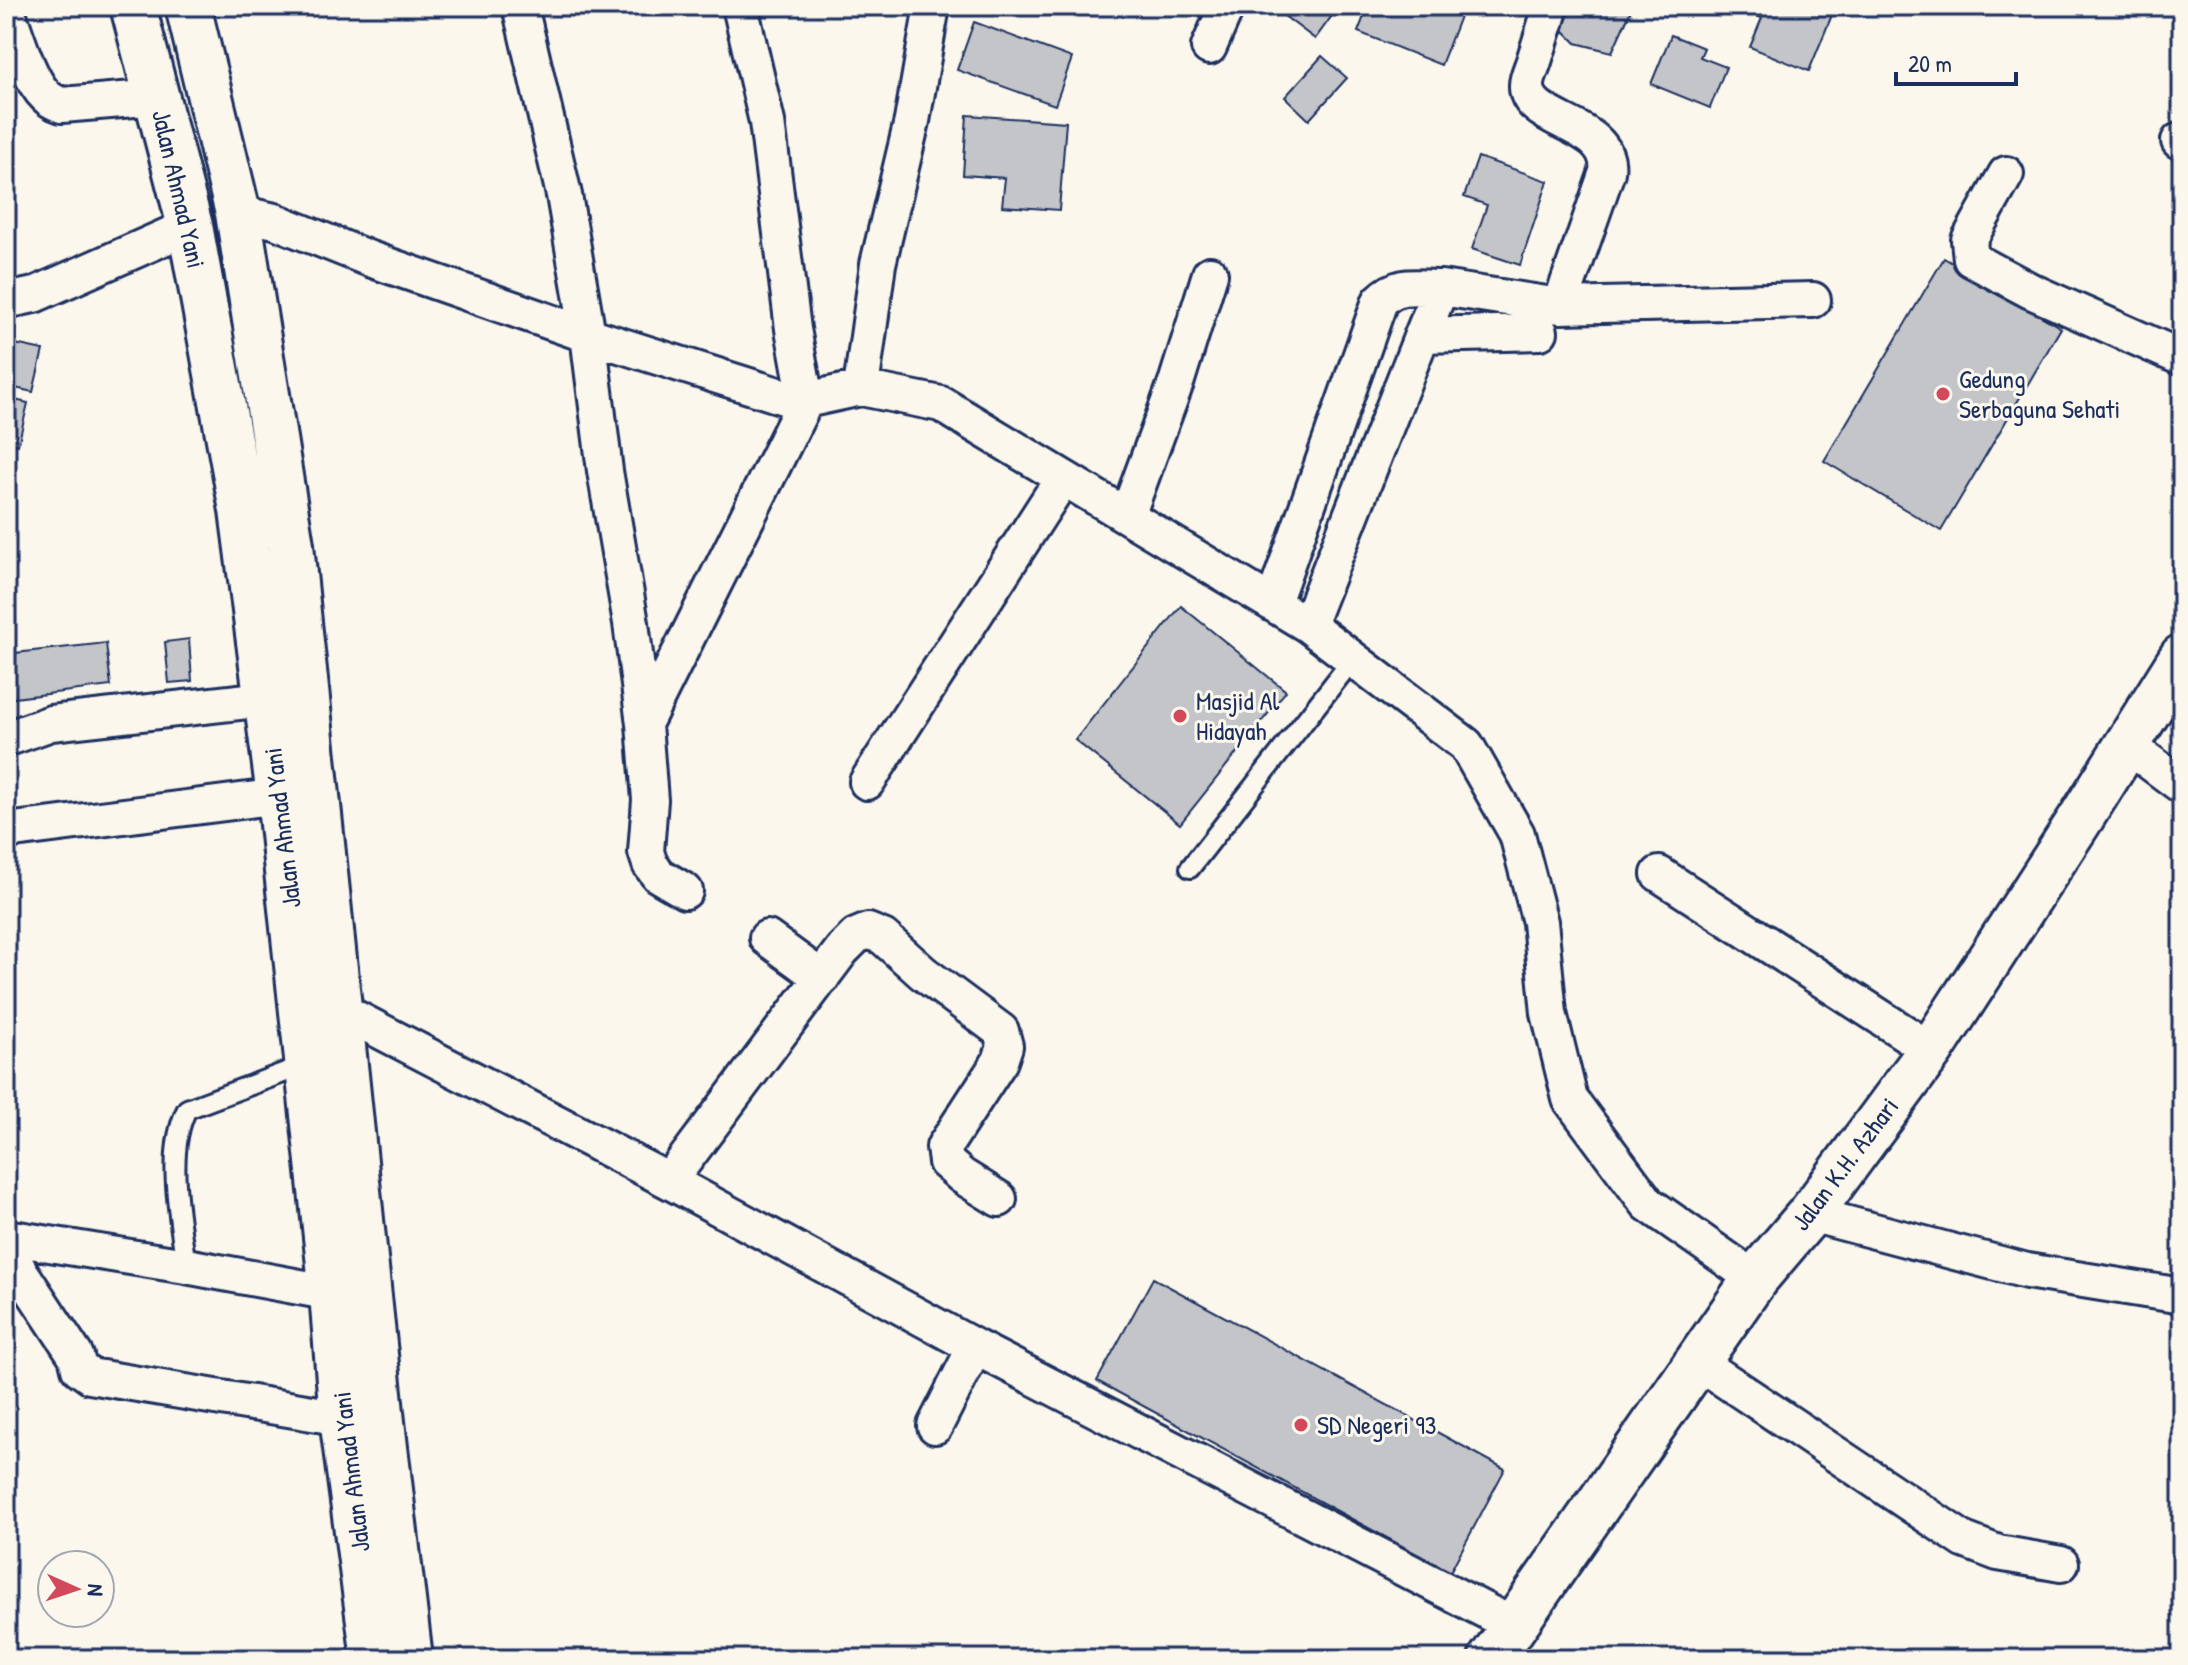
<svg xmlns="http://www.w3.org/2000/svg" width="2188" height="1665" viewBox="0 0 2188 1665" font-family="'Patrick Hand',sans-serif">
<style>
.building{fill:#c3c5c9;stroke:#1b2f5e;stroke-width:2}
.lines{fill:none;stroke-linecap:round;stroke-linejoin:round}
.service-casing{stroke:#1b2f5e;stroke-width:24}
.minor-casing{stroke:#1b2f5e;stroke-width:40}
.tertiary-casing{stroke:#1b2f5e;stroke-width:50}
.trunk-casing{stroke:#1b2f5e;stroke-width:50}
.service{stroke:#fbf7ec;stroke-width:18}
.minor{stroke:#fbf7ec;stroke-width:34}
.tertiary{stroke:#fbf7ec;stroke-width:44}
.trunk{stroke:#fbf7ec;stroke-width:44}
.poi-dot{fill:#d1495b;stroke:#fbf7ec;stroke-width:3}
.labels{text-anchor:middle;stroke-width:6;stroke-linejoin:round;paint-order:stroke}
.street-label{font-size:26px;fill:#1b2f5e;stroke:#fbf7ec}
.poi-label{font-size:26px;fill:#1b2f5e;stroke:#fbf7ec;text-anchor:start}
</style>
<rect width="100%" height="100%" fill="#fbf7ec"/>
<filter id="ink" filterUnits="userSpaceOnUse"><feTurbulence type="fractalNoise" baseFrequency=".0125" numOctaves="2"/><feDisplacementMap in="SourceGraphic" scale="16" xChannelSelector="R" yChannelSelector="G"/><feConvolveMatrix kernelMatrix="1 2 1 2 8 2 1 2 1" color-interpolation-filters="sRGB"/></filter>
<g filter="url(#ink)">
<path class="building" d="M1290 6H1339L1315 39 1283 15Z
M1368 6H1464L1441 65 1358 32Z
M1573 6H1633L1612 52 1576 43 1562 29Z
M1740 6H1824L1834 10 1809 71 1750 47 1762 18 1739 9Z
M974 22 1072 58 1055 105 957 70Z
M1671 35 1704 48 1700 57 1726 67 1710 108 1651 84Z
M1322 56 1347 78 1309 120 1285 97Z
M967 115 1066 122 1059 210 1002 206 1005 178 963 175Z
M1478 157 1548 181 1520 265 1472 249 1487 205 1464 197Z
M1944 258 2061 328 1941 531 1824 461Z
M6 342 43 350 33 392 6 386Z
M6 398 28 403 18 445 6 442Z
M1181 606 1286 691 1180 824 1075 740Z
M189 639 192 681 169 683 165 642Z
M106 643 111 686 6 699V654Z
M1153 1278 1505 1469 1450 1572 1097 1381Z"/>
<g class="lines">
<g class="service-casing">
<path id="service" d="M1190 868 1353 659
M186 1266C180 1219 165 1152 187 1109L307 1064"/>
</g>
<g class="minor-casing">
<path id="minor" d="M520 6 564 195 588 335 605 471 631 623 644 724 650 800 646 852 650 864 658 875 685 891
M1551 6C1546 24 1540 42 1534 61 1532 68 1527 77 1527 85 1525 124 1614 122 1607 172L1560 306
M6 7C15 31 28 79 46 96 50 100 56 103 62 105L158 97
M1209 47 1227 6
M2179 141 2182 142
M2006 174 1969 240 1971 259 2031 291 2182 358
M238 213 275 221 370 259 588 335 784 397 806 400 861 388 941 404 1308 625 1466 745 1517 834 1540 922 1549 1013 1570 1099 1648 1204 1755 1279
M6 301 34 295 190 226
M1422 335 1441 288 1560 306 1813 300
M861 388 878 264 912 121 932 6
M1127 516 1177 380 1210 274
M1273 603 1380 301C1399 282 1416 288 1441 288
M1308 625 1422 335 1540 332
M644 724 806 400 793 329 767 122 740 6
M6 739 51 723 266 699
M2127 745 2182 786
M867 782 1063 478
M6 831 279 796
M1659 874 1931 1050
M767 938 822 978
M338 1009 669 1181 975 1347 935 1426
M669 1181 842 950 856 936 868 931 883 937 923 973 1001 1031 1005 1046 1000 1061 944 1147 946 1162 962 1176 999 1199
M1810 1214 2027 1271 2182 1296
M6 1237 186 1266 332 1293
M6 1250 76 1356 79 1368 90 1376 342 1418
M975 1347 1515 1626
M1698 1362 1964 1540 1998 1553 2061 1564"/>
</g>
<g class="tertiary-casing">
<path id="tertiary" d="M1491 1659 1755 1279 1810 1214 1931 1050 2083 815 2182 657"/>
</g>
<g class="trunk-casing">
<path id="trunk" d="M133 6 190 226 242 510 279 796 332 1293 342 1418 374 1659
M188 6 238 213 291 545 382 1422 410 1659"/>
</g>
<use href="#service" class="service"/>
<use href="#minor" class="minor"/>
<use href="#tertiary" class="tertiary"/>
<use href="#trunk" class="trunk"/>
</g>
</g>
<g class="poi-dot">
<circle cx="1943" cy="394" r="8"/>
<circle cx="1180" cy="716" r="8"/>
<circle cx="1301" cy="1425" r="8"/>
</g>
<g class="labels">
<g class="street-label">
<text transform="translate(179 189) rotate(77)" y="9">Jalan Ahmad Yani</text>
<text transform="translate(282 828) rotate(-97)" y="9">Jalan Ahmad Yani</text>
<text transform="translate(1845 1164) rotate(-53)" y="9">Jalan K.H. Azhari</text>
<text transform="translate(351 1472) rotate(-97)" y="9">Jalan Ahmad Yani</text>
</g>
<g class="poi-label">
<text x="1959" y="388">Gedung<tspan x="1959" dy="30">Serbaguna Sehati</tspan></text>
<text x="1196" y="710">Masjid Al<tspan x="1196" dy="30">Hidayah</tspan></text>
<text x="1317" y="1434">SD Negeri 93</text>
</g>
</g>
<rect width="2188" height="1665" fill="none" stroke="#fbf7ec" stroke-width="32"/>
<rect x="16" y="16" width="2156" height="1633" fill="none" stroke="#1b2f5e" stroke-width="3" filter="url(#ink)"/>
<g transform="translate(76 1589) rotate(93)"><circle r="38" fill="#fbf7ec" stroke="#a1a7b3" stroke-width="2"/>
<path d="M0-6L14 30L0 20L-14 30Z" fill="#d1495b"/>
<text y="-12" font-size="22" font-weight="bold" text-anchor="middle" fill="#1b2f5e">N</text>
</g>
<path d="M1896 72v12h120v-12" fill="none" stroke="#1b2f5e" stroke-width="4"/>
<text x="1908" y="72" font-size="24" fill="#1b2f5e" stroke="#fbf7ec" stroke-width="6" paint-order="stroke">20 m</text>
</svg>
